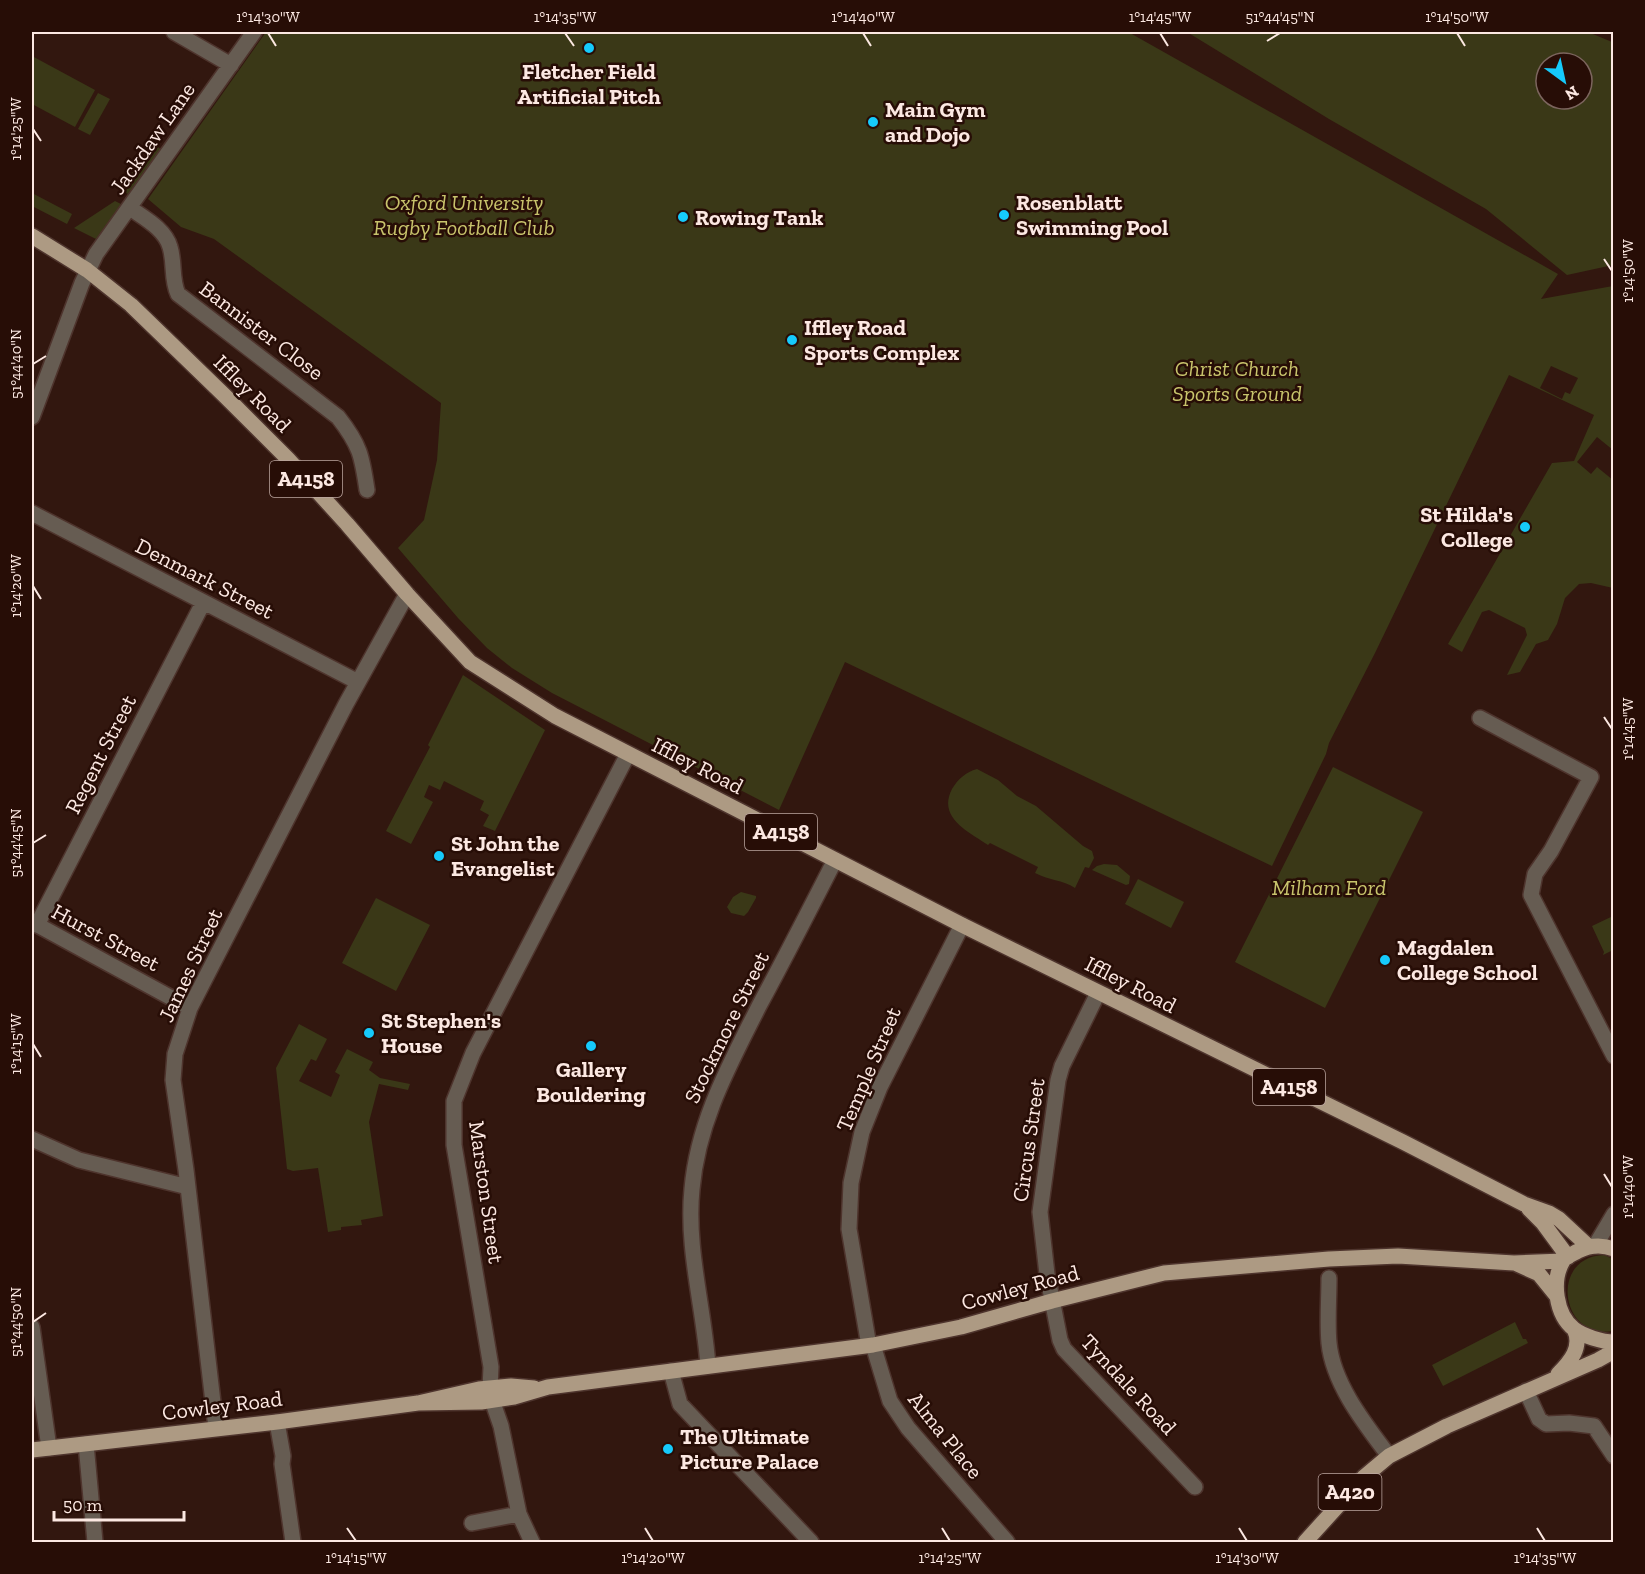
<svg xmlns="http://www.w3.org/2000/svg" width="1645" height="1574" viewBox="0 0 1645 1574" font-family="'Zilla Slab',serif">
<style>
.green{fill:#3a3817;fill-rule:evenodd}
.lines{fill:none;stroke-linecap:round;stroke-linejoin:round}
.minor-casing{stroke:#4e342d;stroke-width:18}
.major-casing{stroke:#4e342d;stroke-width:18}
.minor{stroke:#665c52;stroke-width:15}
.major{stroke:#ad9a83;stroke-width:15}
.ticks{fill:none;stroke:#fce8e2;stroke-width:2}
.poi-dot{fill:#16cafb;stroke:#270d06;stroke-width:2}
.labels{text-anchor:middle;stroke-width:5;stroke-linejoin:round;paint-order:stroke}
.shield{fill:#270d06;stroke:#bca6a0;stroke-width:1.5}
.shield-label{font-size:21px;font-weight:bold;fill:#fce8e2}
.poi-label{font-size:22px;font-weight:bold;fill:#fce8e2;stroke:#270d06;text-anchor:start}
.street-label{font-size:22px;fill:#fce8e2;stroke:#270d06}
.park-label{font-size:22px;font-style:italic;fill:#c8c46c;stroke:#270d06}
.neatline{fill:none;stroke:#fce8e2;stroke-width:2}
.ticks-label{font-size:15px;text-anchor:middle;fill:#fce8e2}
</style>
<rect width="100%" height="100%" fill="#32170f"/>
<path class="green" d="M266 32H1133L1130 33 1558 274 1541 299 1613 286V450L1597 437 1577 462 1591 474 1597 467 1613 480V588L1591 583 1579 584 1565 598 1557 624 1548 640 1536 644 1520 672 1507 675 1527 635 1525 628 1489 610 1482 612 1462 652 1448 644 1552 463 1574 461 1594 415 1509 375 1375 653 1329 743 1326 754 1272 866 845 662 779 810 552 693 512 668 487 648 458 618 398 548 424 520 437 460 441 403 214 239 181 227 148 199ZM1551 366 1578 378 1570 394 1565 392 1562 399 1540 388Z
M1187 32H1588L1612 42 1614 43 1613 265 1567 275 1486 209 1329 119ZM1546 63H1582V99H1546Z
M32 56 95 90 75 127 32 104Z
M98 93 110 99 90 135 78 129Z
M156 146 161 149 128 194 119 189 152 147Z
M32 193 72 214 67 224 32 206Z
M115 201 121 204 96 239 74 228Z
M463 675 545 730 495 831 483 826 489 815 480 810 484 801 444 781 440 790 429 785 424 797 433 802 411 844 386 831 430 747 428 745Z
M1333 767 1423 812 1325 1008 1235 962Z
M977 769 998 780 1017 796 1036 806 1083 846 1092 851 1094 858 1089 868 1085 867 1075 888C1063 880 1048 880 1035 873L1038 867 990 843 988 845C969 832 937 818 952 789 958 779 966 772 977 769Z
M1104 864 1117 865 1130 876 1129 884 1126 885 1092 870 1097 866Z
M1138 879 1184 902 1171 928 1125 904Z
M741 892 756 896V898L748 912 744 916 731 913 727 907 733 897Z
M376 898 430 925 396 991 342 963Z
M1613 916V950L1603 955 1604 952 1592 926Z
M299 1024 327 1039 316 1061 311 1059 299 1081 331 1097 340 1075 335 1072 347 1049 373 1062 369 1070 380 1078 410 1084 408 1090 379 1084 369 1122 383 1216 361 1220 362 1225 341 1227V1230L328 1232 318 1168 293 1171 287 1169 276 1068Z
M1604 1255 1613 1259V1331C1561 1341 1548 1257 1604 1255Z
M1515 1322 1523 1339H1526L1528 1343 1443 1386 1432 1365Z"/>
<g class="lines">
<g class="minor-casing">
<path id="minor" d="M174 32 231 65
M130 208C144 218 165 229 170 247 175 263 171 279 178 294L338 417C360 445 362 456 367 490
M32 417 82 283 96 254 254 32
M32 513 358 682
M1480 718 1591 777 1551 851 1535 874 1531 895 1614 1056
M32 922 190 1008
M37 925 203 603
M1098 993 1062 1066 1058 1080 1040 1212 1047 1274 1060 1340 1064 1349 1195 1487
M32 1139 79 1160 188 1187
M1595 1246 1614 1214
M1329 1278C1329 1299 1327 1322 1329 1343 1333 1384 1365 1424 1389 1456
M32 1327 49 1448
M873 1345 890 1401 908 1428 1007 1542
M869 1346 849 1229 851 1183 862 1132 880 1087 962 925
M708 1366C704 1308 686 1248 692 1189 698 1121 729 1066 759 1006 785 958 810 909 835 860
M671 1371 680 1404 811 1542
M490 1388 491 1367 454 1145V1101L473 1053 628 754
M1526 1391 1539 1419 1546 1424 1569 1423 1594 1426 1614 1456
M492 1400 501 1426 519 1514 532 1542
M277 1422 283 1456 282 1464 293 1542
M216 1428 186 1170 173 1080 175 1054 190 1008 346 704 407 594
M86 1444 95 1542
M472 1523 519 1514"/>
</g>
<g class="major-casing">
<path id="major" d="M32 236 87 270 131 305 225 396 288 459 347 524 407 594 470 662 555 716 962 925 1403 1142 1524 1204 1549 1213 1559 1219 1588 1246
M1529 1209 1543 1223 1568 1257
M1614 1249C1601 1244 1590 1245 1578 1251 1573 1254 1566 1256 1563 1261 1551 1281 1556 1315 1574 1329 1583 1336 1602 1342 1614 1342
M1517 1264 1539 1274 1556 1295
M1558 1374C1570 1362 1583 1347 1574 1329
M418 1403 481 1402 514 1397 548 1387 873 1345 961 1327 1052 1301 1164 1273 1329 1259 1398 1256 1514 1263 1563 1261
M32 1450 277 1422 418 1403 479 1389 511 1386 534 1388
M1305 1542 1364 1477 1389 1456 1447 1426 1598 1360 1614 1351"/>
</g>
<use href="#minor" class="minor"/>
<use href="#major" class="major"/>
</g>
<path class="ticks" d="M268 33 276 46M565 33 574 46M863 33 871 46M1160 33 1168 46M1457 33 1465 46M1267 41 1280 33M33 129 41 141M1604 259 1612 271M33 364 46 356M33 586 41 599M1604 717 1612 729M33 843 46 835M33 1044 41 1057M1604 1174 1612 1187M33 1322 46 1313M347 1528 356 1541M645 1528 653 1541M942 1528 950 1541M1239 1528 1247 1541M1537 1528 1545 1541"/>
<g class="poi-dot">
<circle cx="589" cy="48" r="6"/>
<circle cx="873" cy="122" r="6"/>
<circle cx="1004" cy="215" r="6"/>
<circle cx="683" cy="217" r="6"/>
<circle cx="792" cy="340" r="6"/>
<circle cx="1525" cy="527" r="6"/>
<circle cx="439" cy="856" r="6"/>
<circle cx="1385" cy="960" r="6"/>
<circle cx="369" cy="1033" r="6"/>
<circle cx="591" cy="1046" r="6"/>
<circle cx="668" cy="1449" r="6"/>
</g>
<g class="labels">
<g class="shield">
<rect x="270" y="461" width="72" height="36" rx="4.5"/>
<rect x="745" y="814" width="72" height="36" rx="4.5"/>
<rect x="1253" y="1069" width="72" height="36" rx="4.5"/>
<rect x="1318.5" y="1474" width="63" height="36" rx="4.5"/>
</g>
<g class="shield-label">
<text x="306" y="486">A4158</text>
<text x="781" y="839">A4158</text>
<text x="1289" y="1094">A4158</text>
<text x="1350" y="1499">A420</text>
</g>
<g class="poi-label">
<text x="589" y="79" text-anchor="middle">Fletcher Field<tspan x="589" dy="25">Artificial Pitch</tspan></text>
<text x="885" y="117">Main Gym<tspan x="885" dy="25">and Dojo</tspan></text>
<text x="1016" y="210">Rosenblatt<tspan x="1016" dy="25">Swimming Pool</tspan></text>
<text x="695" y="225">Rowing Tank</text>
<text x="804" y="335">Iffley Road<tspan x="804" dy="25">Sports Complex</tspan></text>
<text x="1513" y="522" text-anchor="end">St Hilda's<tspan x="1513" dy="25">College</tspan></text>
<text x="451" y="851">St John the<tspan x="451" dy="25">Evangelist</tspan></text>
<text x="1397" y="955">Magdalen<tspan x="1397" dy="25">College School</tspan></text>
<text x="381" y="1028">St Stephen's<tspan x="381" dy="25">House</tspan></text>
<text x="591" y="1077" text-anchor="middle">Gallery<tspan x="591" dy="25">Bouldering</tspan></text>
<text x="680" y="1444">The Ultimate<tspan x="680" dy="25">Picture Palace</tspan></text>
</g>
<g class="street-label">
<text transform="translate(152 138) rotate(-55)" y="8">Jackdaw Lane</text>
<text transform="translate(262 330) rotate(37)" y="8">Bannister Close</text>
<text transform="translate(253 393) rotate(45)" y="8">Iffley Road</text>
<text transform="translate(205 578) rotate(27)" y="8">Denmark Street</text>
<text transform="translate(100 754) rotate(-63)" y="8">Regent Street</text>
<text transform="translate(698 765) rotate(27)" y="8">Iffley Road</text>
<text transform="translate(106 937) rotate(28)" y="8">Hurst Street</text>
<text transform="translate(190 965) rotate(-65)" y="8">James Street</text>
<text transform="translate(1131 984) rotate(27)" y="8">Iffley Road</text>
<text transform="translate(726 1027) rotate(-64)" y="8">Stockmore Street</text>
<text transform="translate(868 1069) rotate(-67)" y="8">Temple Street</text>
<text transform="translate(1028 1140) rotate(-82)" y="8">Circus Street</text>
<text transform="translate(487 1192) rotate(82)" y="8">Marston Street</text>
<text transform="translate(1020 1287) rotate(-15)" y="8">Cowley Road</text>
<text transform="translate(1129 1384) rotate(47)" y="8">Tyndale Road</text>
<text transform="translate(222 1405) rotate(-7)" y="8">Cowley Road</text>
<text transform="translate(946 1435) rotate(51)" y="8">Alma Place</text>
</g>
<g class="park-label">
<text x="464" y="210">Oxford University<tspan x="464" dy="25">Rugby Football Club</tspan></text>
<text x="1237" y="376">Christ Church<tspan x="1237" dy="25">Sports Ground</tspan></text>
<text x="1329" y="895">Milham Ford</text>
</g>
</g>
<rect width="1645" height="1574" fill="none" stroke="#270d06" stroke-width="66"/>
<g transform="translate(1564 81) rotate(147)"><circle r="28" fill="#270d06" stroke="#7c655e" stroke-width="1.5"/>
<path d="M0-4.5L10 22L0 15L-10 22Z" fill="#16cafb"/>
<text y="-9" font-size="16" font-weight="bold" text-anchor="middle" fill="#fce8e2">N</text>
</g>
<path d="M54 1511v9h130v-9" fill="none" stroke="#fce8e2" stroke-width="3"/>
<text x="63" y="1511" font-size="18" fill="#fce8e2" stroke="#270d06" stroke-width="4.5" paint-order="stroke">50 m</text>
<rect x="33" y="33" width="1579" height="1508" class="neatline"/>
<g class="ticks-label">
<text x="268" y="22">1°14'30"W</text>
<text x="565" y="22">1°14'35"W</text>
<text x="863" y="22">1°14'40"W</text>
<text x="1160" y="22">1°14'45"W</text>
<text x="1280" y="22">51°44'45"N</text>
<text x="1457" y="22">1°14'50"W</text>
<text transform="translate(16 129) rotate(-90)" y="5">1°14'25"W</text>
<text transform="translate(1628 271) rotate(-90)" y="5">1°14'50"W</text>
<text transform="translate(16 364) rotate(-90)" y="5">51°44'40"N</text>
<text transform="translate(16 586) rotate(-90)" y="5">1°14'20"W</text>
<text transform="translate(1628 729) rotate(-90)" y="5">1°14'45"W</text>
<text transform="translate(16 843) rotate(-90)" y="5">51°44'45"N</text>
<text transform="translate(16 1044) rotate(-90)" y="5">1°14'15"W</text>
<text transform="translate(1628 1187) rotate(-90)" y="5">1°14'40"W</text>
<text transform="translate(16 1322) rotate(-90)" y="5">51°44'50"N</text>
<text x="356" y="1563">1°14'15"W</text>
<text x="653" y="1563">1°14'20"W</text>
<text x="950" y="1563">1°14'25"W</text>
<text x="1247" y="1563">1°14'30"W</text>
<text x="1545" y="1563">1°14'35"W</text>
</g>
</svg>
